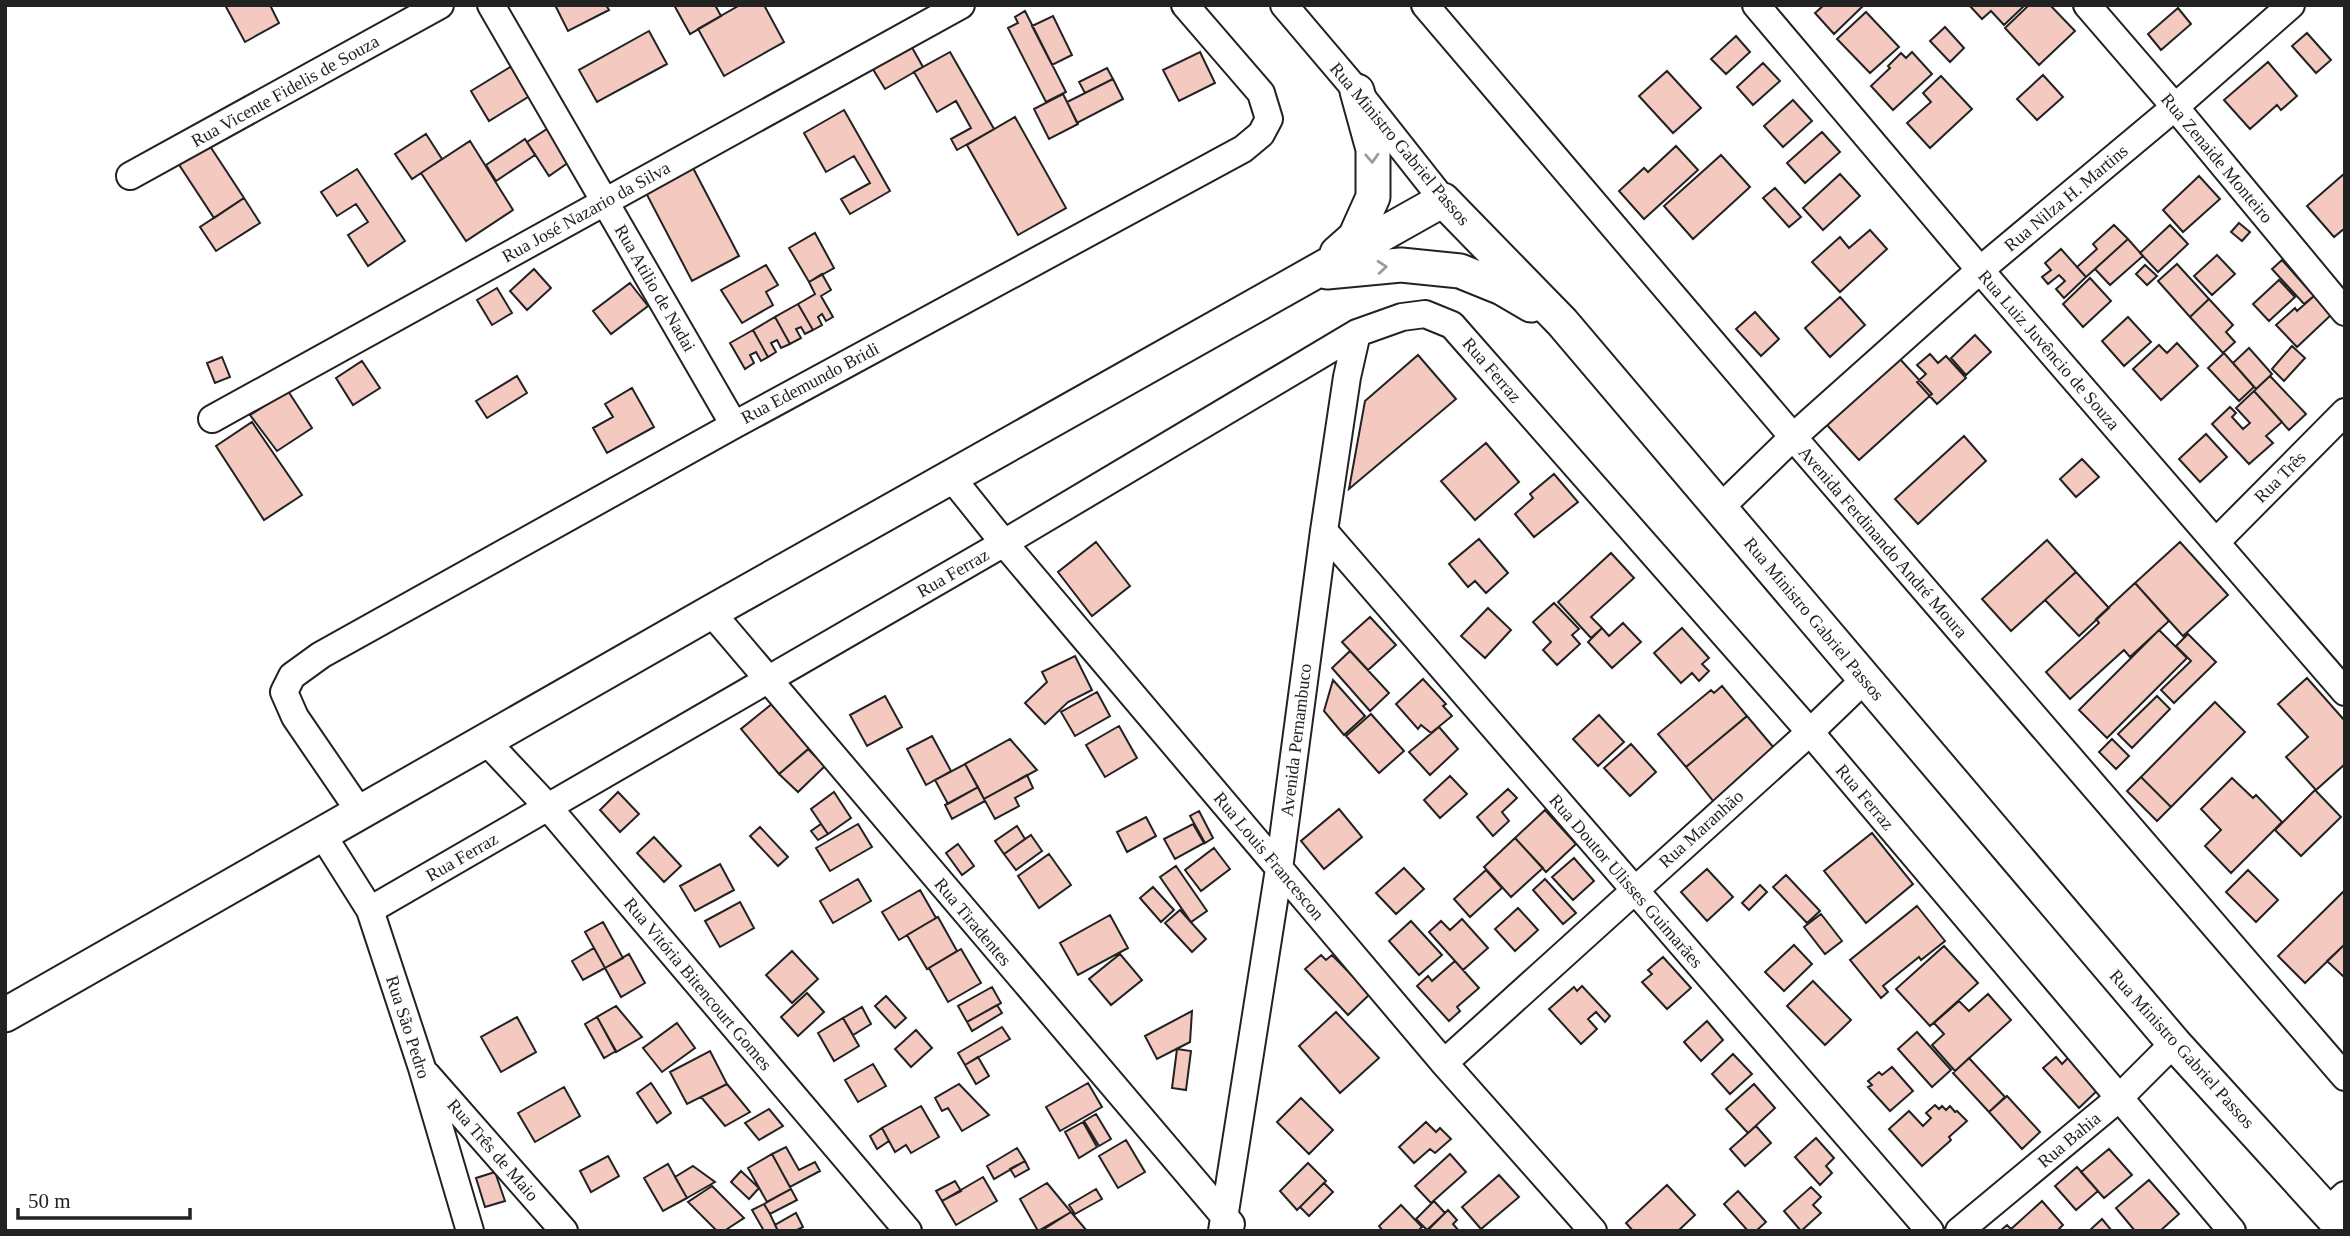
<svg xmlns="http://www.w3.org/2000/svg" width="2350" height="1236" viewBox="0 0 2350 1236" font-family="Georgia,serif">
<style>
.building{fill:#f3c9c0;stroke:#222;stroke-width:2}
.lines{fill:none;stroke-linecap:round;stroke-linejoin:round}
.minor-casing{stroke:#222;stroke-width:30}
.major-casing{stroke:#222;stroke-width:37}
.minor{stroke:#fff;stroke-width:26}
.major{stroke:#fff;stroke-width:33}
.oneway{stroke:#9c9c9c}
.labels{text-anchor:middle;stroke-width:5;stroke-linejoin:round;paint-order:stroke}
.street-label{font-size:18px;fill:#222;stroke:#fff}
</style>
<rect width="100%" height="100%" fill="#fff"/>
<path class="building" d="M225 5H270L279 23 245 42Z
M555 5H606L609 10 568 31Z
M674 5H715L721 16 690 34Z
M740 5H764L784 42 724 76 698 29Z
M1824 5H1864L1834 34 1815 13Z
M1969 5H2025L2004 25 1991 11 1982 19Z
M2029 5H2050L2075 31 2039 65 2005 28Z
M2178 8 2191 24 2161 50 2148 34Z
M1025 11 1066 92 1046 102 1008 28 1018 23 1015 17Z
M1866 12 1899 47 1870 73 1837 39Z
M1053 16 1072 55 1052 65 1032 26Z
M1945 27 1964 48 1950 62 1930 41Z
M649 31 667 64 597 102 579 70Z
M2307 33 2331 60 2316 73 2292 46Z
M1736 36 1750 52 1726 74 1711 59Z
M910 44 923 67 885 89 871 66Z
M950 52 994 129 957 150 951 139 971 128 956 101 937 112 914 72Z
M1200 52 1215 83 1179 101 1163 70Z
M1912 52 1932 74 1893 110 1871 86 1890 68 1888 66 1901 53 1906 58Z
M2268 62 2297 96 2281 110 2277 105 2250 129 2224 100Z
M1763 63 1780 81 1753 105 1737 87Z
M515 64 533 94 489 121 471 91Z
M1107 68 1113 79 1085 93 1079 82Z
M1667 71 1701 108 1673 133 1639 96Z
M2043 75 2063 97 2037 120 2017 99Z
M1941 76 1972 109 1930 148 1907 123 1931 102 1923 93Z
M1113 79 1123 99 1077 123 1067 102Z
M1063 94 1078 124 1049 139 1034 109Z
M1793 100 1812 121 1783 147 1764 126Z
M844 110 890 191 850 214 841 199 870 183 854 156 826 172 804 133Z
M1015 117 1066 208 1018 235 967 145Z
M550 127 572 160 549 176 527 142Z
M1822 132 1840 152 1805 183 1787 163Z
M426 134 442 159 412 179 395 154Z
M204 137 244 198 214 218 174 157Z
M525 139 535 155 496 181 486 165Z
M470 141 513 210 466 241 421 173Z
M1676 146 1698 170 1644 219 1619 191 1644 168 1648 172Z
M1721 155 1750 187 1693 239 1664 206Z
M692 166 739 256 692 281 645 191Z
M357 169 405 241 368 266 348 235 368 222 356 204 337 216 321 192Z
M2345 173V228L2334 237 2307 206Z
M1840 174 1860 196 1823 230 1803 208Z
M2199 176 2220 199 2183 232 2163 210Z
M1775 188 1801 217 1789 227 1763 198Z
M244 198 260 223 216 251 200 227Z
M2239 223 2250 232 2242 241 2231 232Z
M2114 225 2128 239 2086 277 2077 267 2097 249 2093 244Z
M2170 225 2188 244 2158 272 2140 253Z
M1870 230 1887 249 1840 292 1812 262 1840 237 1849 248Z
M815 233 834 268 809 282 789 248Z
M2128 239 2143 256 2110 285 2095 269Z
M2061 249 2086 277 2064 298 2056 289 2065 281 2059 275 2048 284 2042 277 2051 270 2045 263Z
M2217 255 2235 274 2212 295 2194 276Z
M2282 260 2314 296 2304 304 2272 269Z
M2177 264 2209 299 2190 317 2158 281Z
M766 265 778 285 766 292 773 305 742 323 721 290Z
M2145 265 2157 276 2147 285 2136 274Z
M534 269 551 288 527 310 510 291Z
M822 274 831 290 821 296 833 317 826 321 822 314 818 317 822 325 813 330 798 304 815 294 809 282Z
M2090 278 2111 301 2083 327 2063 304Z
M2279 280 2295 297 2269 321 2253 304Z
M630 283 648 306 611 334 593 311Z
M497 288 512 313 492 325 477 300Z
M2314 296 2331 315 2297 347 2276 325 2295 308 2297 311Z
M1840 297 1865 325 1830 357 1805 328Z
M2209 299 2233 325 2226 332 2235 342 2223 353 2190 317Z
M798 304 813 330 805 334 801 327 796 329 801 338 790 344 775 317Z
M1755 312 1779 339 1761 356 1736 329Z
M775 317 790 344 781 348 777 340 771 343 776 352 768 357 753 330Z
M2128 317 2151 342 2124 366 2102 341Z
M753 330 768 357 761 361 756 352 750 355 754 363 745 369 730 343Z
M1975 335 1991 352 1966 375 1951 358Z
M2177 343 2198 366 2161 400 2133 369 2159 345 2167 353Z
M2292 346 2305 358 2284 381 2272 369Z
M2249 348 2272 374 2256 389 2233 363Z
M2224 353 2254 387 2239 401 2208 368Z
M1930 354 1938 363 1946 356 1966 378 1937 404 1917 382 1926 374 1917 365Z
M1418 355 1456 399 1349 489 1365 401Z
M222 357 230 377 215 383 207 363Z
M1899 358 1932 394 1859 460 1827 425Z
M362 361 380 388 353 405 336 378Z
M517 376 527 393 487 418 476 401Z
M2270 376 2306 414 2289 430 2254 391Z
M632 388 654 427 607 453 593 428 613 417 605 404Z
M288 391 312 428 277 451 250 415Z
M2254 391 2282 422 2266 436 2273 443 2249 464 2212 424 2230 407 2236 413 2232 417 2243 429 2250 423 2236 408Z
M252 422 302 495 264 520 216 446Z
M2206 434 2227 457 2200 482 2179 459Z
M1964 436 1986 461 1918 524 1895 499Z
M1486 443 1519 482 1475 520 1441 481Z
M2082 459 2099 477 2076 497 2060 479Z
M1554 474 1578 502 1534 537 1515 514 1533 498 1530 494Z
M1479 539 1508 573 1486 593 1475 581 1468 587 1449 564Z
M2047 540 2076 572 2011 631 1982 599Z
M1096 542 1130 586 1092 616 1058 572Z
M2180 542 2228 595 2183 636 2135 583Z
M1611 553 1634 578 1591 617 1602 628 1591 638 1558 602Z
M2076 572 2109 608 2079 636 2045 600Z
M2135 583 2169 621 2130 657 2124 650 2070 699 2046 672 2099 623 2096 619Z
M1554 603 1579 629 1572 635 1580 644 1557 665 1543 650 1551 642 1533 622Z
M1488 608 1511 630 1485 658 1461 636Z
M1370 617 1396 645 1368 670 1342 642Z
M1623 623 1641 642 1612 668 1588 642 1602 628 1609 636Z
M1682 628 1709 658 1702 664 1709 671 1699 681 1692 673 1681 683 1654 653Z
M2159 630 2187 658 2107 738 2079 710Z
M2188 634 2216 662 2174 703 2161 690 2191 661 2176 646Z
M1350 651 1389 693 1370 711 1332 668Z
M1075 656 1092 690 1068 702 1045 724 1025 703 1047 682 1042 672Z
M2307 678 2345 721V764L2316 790 2286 757 2308 737 2278 704Z
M1423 679 1446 704 1443 706 1452 716 1431 733 1421 725 1418 729 1396 704Z
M1333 680 1365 716 1344 735 1324 711Z
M1722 686 1747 716 1686 767 1658 734 1711 690 1714 693Z
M1097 692 1110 716 1075 736 1061 712Z
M885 696 902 727 867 746 850 715Z
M2157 696 2170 709 2132 748 2118 734Z
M2215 702 2245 732 2171 807 2141 777Z
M773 703 811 747 779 774 741 729Z
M1371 714 1404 751 1379 773 1346 736Z
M1599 715 1624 742 1598 766 1573 739Z
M1747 716 1774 748 1714 802 1686 767Z
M1119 726 1137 758 1105 777 1086 745Z
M1439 727 1458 749 1430 775 1409 752Z
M932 736 951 771 926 785 907 749Z
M1010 739 1037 770 984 799 965 764Z
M2112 739 2129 756 2116 769 2099 752Z
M1631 744 1656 772 1630 796 1604 768Z
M808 749 825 766 798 792 779 774Z
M965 764 978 787 948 804 935 780Z
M1027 775 1033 788 1015 798 1019 806 995 819 984 799Z
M1450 776 1467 794 1440 818 1424 800Z
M2141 777 2171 807 2157 821 2127 791Z
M2232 778 2253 798 2256 795 2282 822 2231 873 2205 846 2221 830 2201 809Z
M978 787 985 801 952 819 945 805Z
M1508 789 1517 798 1502 812 1509 821 1493 836 1477 817Z
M2315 790 2341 817 2301 856 2275 830Z
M618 792 639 814 620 832 600 810Z
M834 792 851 818 828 834 811 809Z
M1339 809 1362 837 1324 869 1301 841Z
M1545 810 1576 844 1546 872 1515 838Z
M1199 811 1213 838 1205 843 1190 816Z
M1146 817 1156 836 1127 852 1117 832Z
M821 824 828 834 818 840 811 831Z
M858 824 872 847 830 871 816 848Z
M1193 824 1204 843 1175 859 1164 839Z
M1017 826 1025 839 1004 854 995 841Z
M760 827 788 857 778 866 750 836Z
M1872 833 1913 884 1866 923 1824 871Z
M1031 835 1042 851 1016 870 1004 854Z
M654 837 681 866 664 882 637 853Z
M1515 838 1543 868 1511 897 1484 867Z
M958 844 974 866 962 875 946 853Z
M1214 848 1230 869 1201 891 1185 870Z
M1049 854 1071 885 1039 908 1018 876Z
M1574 858 1594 881 1573 900 1552 877Z
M720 864 734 890 695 911 680 886Z
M1176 866 1207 911 1191 922 1160 877Z
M1404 868 1424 889 1396 914 1376 893Z
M1707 869 1733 897 1707 921 1681 892Z
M1486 870 1502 888 1470 917 1454 899Z
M2248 870 2278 900 2256 922 2226 892Z
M1786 875 1820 911 1807 923 1773 887Z
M858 879 871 901 833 923 820 901Z
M1545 879 1576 913 1563 924 1533 890Z
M1760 885 1767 892 1749 910 1742 903Z
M1153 887 1174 910 1161 922 1140 898Z
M920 890 936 918 899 940 882 912Z
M2345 890V944L2305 983 2278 956Z
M740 902 754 928 720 947 705 921Z
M1917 906 1945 941 1921 960 1919 957 1883 986 1888 992 1881 998 1850 960Z
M1518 908 1538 930 1515 951 1495 929Z
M1180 910 1206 939 1192 952 1165 923Z
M1821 914 1842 941 1825 954 1804 927Z
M1110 915 1128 948 1078 975 1060 943Z
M938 917 957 951 927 969 907 935Z
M1462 919 1488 948 1463 970 1429 932 1441 921 1450 930Z
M1411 921 1442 955 1419 975 1389 941Z
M603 922 623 958 605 968 585 932Z
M2345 944V978L2327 961Z
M1794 945 1812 964 1784 991 1765 972Z
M1944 946 1978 983 1930 1026 1896 989Z
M594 948 605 968 583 980 572 961Z
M961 949 981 983 948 1002 929 968Z
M792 951 818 979 792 1003 766 975Z
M629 954 645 983 621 997 605 968Z
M1120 954 1142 980 1111 1005 1089 979Z
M1321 955 1326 960 1332 955 1370 994 1348 1015 1305 969Z
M1663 957 1691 988 1667 1009 1642 982 1652 974 1648 970Z
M1455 961 1479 988 1457 1007 1460 1011 1449 1021 1417 986 1428 976 1432 981Z
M1813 981 1851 1020 1825 1045 1787 1006Z
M1582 986 1610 1016 1605 1022 1596 1012 1588 1019 1597 1029 1581 1044 1549 1009 1574 987 1577 991Z
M992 987 1001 1003 967 1022 958 1006Z
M807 993 824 1012 798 1036 781 1017Z
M1988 994 2011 1020 1955 1071 1932 1045 1944 1034 1934 1023 1959 1001 1969 1011Z
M886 996 906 1018 895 1028 875 1006Z
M997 1005 1002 1013 972 1031 967 1022Z
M616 1006 642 1037 616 1052 597 1017Z
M862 1007 871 1024 853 1035 843 1018Z
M1192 1011 1190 1042 1157 1059 1145 1036Z
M1336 1012 1379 1058 1340 1093 1299 1046Z
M517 1017 536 1052 501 1072 481 1037Z
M597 1017 616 1051 604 1058 585 1024Z
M843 1018 859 1046 834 1061 818 1033Z
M1707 1021 1723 1040 1701 1061 1684 1042Z
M677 1023 695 1048 662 1072 643 1048Z
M1002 1027 1010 1039 965 1065 958 1053Z
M916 1030 932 1048 911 1067 895 1049Z
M1917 1032 1951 1070 1932 1087 1898 1049Z
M1177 1049 1191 1051 1186 1090 1172 1088Z
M710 1051 727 1084 687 1104 670 1072Z
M1733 1054 1752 1074 1730 1094 1712 1074Z
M2070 1056 2100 1088 2079 1108 2043 1068 2056 1057 2062 1064Z
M978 1057 989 1076 976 1084 965 1065Z
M1969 1058 2005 1097 1989 1112 1953 1073Z
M873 1064 886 1086 858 1102 845 1080Z
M1892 1067 1913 1091 1890 1111 1868 1087 1872 1085 1868 1081 1879 1072 1882 1075Z
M651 1083 671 1113 657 1123 637 1093Z
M1088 1083 1102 1107 1060 1131 1046 1107Z
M727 1084 750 1112 725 1126 701 1097Z
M959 1084 989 1115 962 1131 948 1108 942 1111 935 1098Z
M1754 1084 1775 1108 1748 1133 1726 1109Z
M564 1087 580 1116 535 1142 518 1113Z
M2007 1096 2040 1132 2022 1149 1989 1112Z
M1301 1098 1333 1130 1309 1154 1277 1122Z
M1935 1105 1939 1109 1942 1106 1946 1110 1950 1106 1955 1112 1957 1111 1967 1121 1949 1137 1951 1140 1922 1166 1889 1129 1909 1111 1923 1126 1931 1118 1926 1113Z
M921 1106 939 1137 911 1153 906 1145 895 1152 882 1128Z
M769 1109 783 1126 759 1140 745 1123Z
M1096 1114 1111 1139 1099 1146 1084 1121Z
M1083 1122 1097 1147 1079 1158 1065 1132Z
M1426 1122 1436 1132 1440 1128 1451 1139 1435 1153 1430 1149 1414 1163 1399 1147Z
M1756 1126 1771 1143 1745 1166 1730 1149Z
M882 1128 889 1141 877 1149 870 1136Z
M1816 1138 1834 1158 1826 1166 1832 1173 1820 1185 1795 1157Z
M1126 1140 1145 1172 1118 1188 1099 1156Z
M786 1147 799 1170 815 1162 820 1171 790 1187 772 1154Z
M1017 1148 1025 1161 994 1179 987 1166Z
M2109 1149 2132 1175 2104 1198 2081 1172Z
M772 1154 791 1189 767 1202 748 1168Z
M1450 1154 1466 1172 1431 1203 1415 1186Z
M608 1156 619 1176 591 1192 580 1171Z
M1025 1161 1029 1169 1015 1177 1010 1169Z
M1308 1163 1326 1181 1297 1210 1280 1191Z
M668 1164 687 1198 663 1211 644 1178Z
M693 1166 715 1182 687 1198 675 1177Z
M2077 1167 2098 1191 2076 1210 2055 1186Z
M741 1171 759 1188 749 1199 731 1182Z
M495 1172 505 1201 485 1207 476 1178Z
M1499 1175 1519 1197 1481 1229 1462 1207Z
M983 1177 997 1201 956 1225 942 1201Z
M2149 1180 2179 1214 2160 1231H2135L2116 1208Z
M955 1181 961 1191 942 1201 936 1191Z
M1047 1183 1071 1212 1038 1231 1020 1199Z
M1324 1183 1333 1192 1309 1216 1300 1207Z
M1667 1185 1695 1215 1678 1231H1633L1626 1223Z
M712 1186 744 1218 724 1231H717L688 1202Z
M1811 1187 1821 1197 1813 1205 1821 1213 1801 1231 1784 1211Z
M791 1189 797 1200 770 1214 764 1204Z
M1096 1189 1102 1199 1075 1214 1069 1205Z
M1738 1191 1766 1222 1756 1231H1748L1724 1204Z
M1434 1201 1445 1213 1427 1230 1416 1219Z
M2042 1201 2063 1225 2057 1231H2000L2007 1225 2011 1229Z
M764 1204 770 1214 778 1231H764L752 1210Z
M1401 1205 1422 1227 1418 1231H1383L1379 1226Z
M1448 1210 1457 1220 1453 1224 1459 1231H1430L1429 1229Z
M1071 1212 1087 1231H1041Z
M796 1213 803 1227 795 1231H778L775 1225Z
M2102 1219 2112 1231H2091L2090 1230Z"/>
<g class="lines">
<g class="minor-casing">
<path id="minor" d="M491 5 734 425
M1284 5 1357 91 1443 200
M1425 5 1793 437 2345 1077
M1756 5 1980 270 2345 692
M2087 5 2175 107 2345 312
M130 176 440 5
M212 419 961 5
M951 477 1004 543 1444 1063 1593 1231
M1720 508 1793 437 1980 270 2175 107 2291 5
M1324 531 1930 1231
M2216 542 2345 412
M711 612 1231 1224
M486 741 548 807 908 1231
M360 812 295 717 284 692 292 676 321 655 734 425 1243 149 1261 134 1269 119 1261 93 1185 5
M322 834 370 910 422 1068 470 1231
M370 910 1004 543 1357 333 1402 317 1425 314 1452 325 1810 732 2232 1231
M1444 1063 1810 732 1865 679
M427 1075 564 1231
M2328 1211 2345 1195
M1222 1231 1279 869 1324 531 1347 377 1357 333
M1959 1231 2118 1099 2174 1043"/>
</g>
<g class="major-casing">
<path id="major" d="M1337 253 1355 237 1373 197V149L1357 91
M1327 272 1401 265 1460 271 1502 288 1531 305
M5 1015 711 612 1443 200 1562 322 2174 1043 2345 1231"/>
</g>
<use href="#minor" class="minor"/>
<use href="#major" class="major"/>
</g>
<defs><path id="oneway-chevron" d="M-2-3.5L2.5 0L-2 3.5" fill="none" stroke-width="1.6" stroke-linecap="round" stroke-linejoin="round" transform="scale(1.75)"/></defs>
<g class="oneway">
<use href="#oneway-chevron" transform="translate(1372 158) rotate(87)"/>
<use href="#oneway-chevron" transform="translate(1382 267) rotate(-5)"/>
</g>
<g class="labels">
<g class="street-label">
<text transform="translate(285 91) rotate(-29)" y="6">Rua Vicente Fidelis de Souza</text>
<text transform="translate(1400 144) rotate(50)" y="6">Rua Ministro Gabriel Passos</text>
<text transform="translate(2217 158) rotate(50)" y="6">Rua Zenaide Monteiro</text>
<text transform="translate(2066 198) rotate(-40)" y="6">Rua Nilza H. Martins</text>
<text transform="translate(586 212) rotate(-29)" y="6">Rua José Nazario da Silva</text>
<text transform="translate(655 288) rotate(60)" y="6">Rua Atilio de Nadai</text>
<text transform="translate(2049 350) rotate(49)" y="6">Rua Luiz Juvêncio de Souza</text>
<text transform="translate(1492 370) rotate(49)" y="6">Rua Ferraz</text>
<text transform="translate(810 383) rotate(-28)" y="6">Rua Edemundo Bridi</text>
<text transform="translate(2280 477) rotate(-45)" y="6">Rua Três</text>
<text transform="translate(1883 542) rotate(49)" y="6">Avenida Ferdinando André Moura</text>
<text transform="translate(953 573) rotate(-30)" y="6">Rua Ferraz</text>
<text transform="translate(1814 619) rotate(50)" y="6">Rua Ministro Gabriel Passos</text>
<text transform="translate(1296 740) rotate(-83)" y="6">Avenida Pernambuco</text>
<text transform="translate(1865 797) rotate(50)" y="6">Rua Ferraz</text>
<text transform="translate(1701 829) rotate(-42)" y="6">Rua Maranhão</text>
<text transform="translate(1269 856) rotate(50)" y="6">Rua Louis Francescon</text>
<text transform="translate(462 857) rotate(-30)" y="6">Rua Ferraz</text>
<text transform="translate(1626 881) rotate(49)" y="6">Rua Doutor Ulisses Guimarães</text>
<text transform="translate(973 922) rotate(50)" y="6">Rua Tiradentes</text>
<text transform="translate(698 984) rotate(50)" y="6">Rua Vitória Bitencourt Gomes</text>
<text transform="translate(408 1027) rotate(72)" y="6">Rua São Pedro</text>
<text transform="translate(2182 1049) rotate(48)" y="6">Rua Ministro Gabriel Passos</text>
<text transform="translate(2069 1140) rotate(-40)" y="6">Rua Bahia</text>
<text transform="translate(493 1150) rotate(49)" y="6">Rua Três de Maio</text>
</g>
</g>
<rect width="2350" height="1236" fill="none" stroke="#222222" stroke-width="14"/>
<path d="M18 1208v10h172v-10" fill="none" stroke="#222222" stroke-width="3.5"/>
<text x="28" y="1208" font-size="21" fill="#222222" stroke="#ffffff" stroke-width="5" paint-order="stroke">50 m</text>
</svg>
